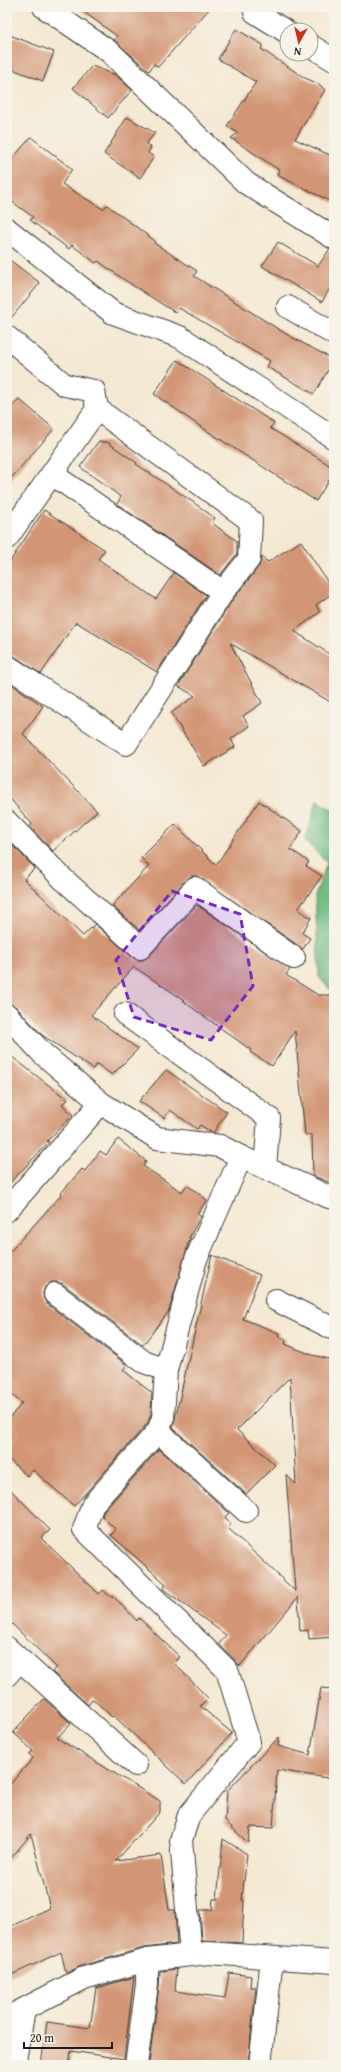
<svg xmlns="http://www.w3.org/2000/svg" width="341" height="2072" viewBox="0 0 341 2072" font-family="'Gentium Book Plus',serif">
<style>
.forest{fill:#71bc83;stroke:#466c50}
.building{fill:#d29575}
.lines{fill:none;stroke-linecap:round;stroke-linejoin:round}
.minor-casing{stroke:#3c3b37;stroke-width:24}
.minor{stroke:#fff;stroke-width:22}
.marked{fill:#7b2cbf;fill-opacity:0.2;stroke:#7b2cbf;stroke-width:3;stroke-dasharray:8 5;stroke-linejoin:round}
</style>
<rect width="100%" height="100%" fill="#f7f3e8"/>
<filter id="ink" filterUnits="userSpaceOnUse"><feTurbulence type="fractalNoise" baseFrequency=".025" numOctaves="2"/><feDisplacementMap in="SourceGraphic" scale="8" xChannelSelector="R" yChannelSelector="G"/><feConvolveMatrix kernelMatrix="1 2 1 2 8 2 1 2 1" color-interpolation-filters="sRGB"/></filter>
<filter id="wash" filterUnits="userSpaceOnUse"><feTurbulence type="fractalNoise" baseFrequency=".012" numOctaves="4" result="noise"/><feDisplacementMap in="SourceGraphic" scale="16" xChannelSelector="R" yChannelSelector="G"/><feGaussianBlur stdDeviation="0.9" result="paint"/><feColorMatrix in="noise" values="0 0 0 0 0 0 0 0 0 0 0 0 0 0 0 0 0 1.4 0 .05"/><feComposite in="paint" operator="in"/></filter>
<g filter="url(#wash)">
<rect width="100%" height="100%" fill="#f4e8d2"/>
<path class="forest" d="M317 800 334 811V994L319 977 315 896 327 863 305 841Z"/>
<g id="blocks">
<path class="building" d="M77 7H211L158 67 154 64 149 71 114 40 117 36Z
M236 29 263 45 261 49 305 78 319 84 325 90 295 139 334 157V203L277 175 279 170 231 138 238 133 227 126 256 82 218 59Z
M7 34 54 52 43 81 7 67Z
M92 66 116 75 132 90 108 118 73 88Z
M127 117 155 133 146 144 151 147 148 153 154 157 140 178 104 154Z
M31 137 72 169 62 184 103 209 107 205 155 241 154 243 197 271 194 276 286 334 334 360 314 394 267 367 270 361 179 308 176 313 126 281 98 261 96 263 72 245 69 249 30 220 33 217 7 198V165Z
M278 242 318 266 330 249 334 250V281L322 302 262 266Z
M7 258 40 283 7 323Z
M177 360 274 423 270 428 334 468V472L316 501 201 427 154 394Z
M19 399 54 429 7 483V413Z
M98 442H107L137 463 136 464 190 500 215 518 212 523 237 541V554L220 575 117 504 121 497 80 467Z
M44 510 105 550 98 559 156 599 174 573 206 595 157 672 76 622 41 674 14 656 7 654V566Z
M301 541 334 592 316 605 320 612 294 631 334 657V704L230 643 262 703 243 716 249 726 231 739 235 747 204 766 171 713 195 696 178 686 233 599 259 567 262 557 268 562Z
M7 681 43 706 23 734 97 811 53 851 30 827 32 824 7 795Z
M259 801 302 831 290 849 309 862 306 866 322 876 298 909 311 918 302 933 310 938 303 949 197 876H191L186 880 139 930 112 906 149 866 141 858 175 824 216 865Z
M11 844 35 868 24 879 83 936 95 924 132 957 137 960H143L149 956 197 905 290 969 286 975 318 995H334V1184L313 1176 312 1135H305L295 1031 272 1066 250 1052 251 1050 183 1001 184 1000 134 967 91 1015 138 1049 112 1075 97 1064 93 1069 42 1035 16 1007 7 1003V849Z
M7 1053 68 1100 62 1104 73 1115 47 1141 49 1142 7 1186Z
M166 1070 227 1112 213 1133 200 1125 197 1129 170 1110 164 1118 139 1101Z
M118 1139 146 1161 143 1166 182 1192 187 1185 207 1200 197 1214 201 1216 189 1238 191 1239 187 1245H188L169 1311 143 1345 63 1284 57 1282H51L45 1287 43 1293 44 1299 47 1304 127 1365 123 1370 152 1393 151 1415 147 1424 74 1506 33 1470 27 1476 7 1458V1421L22 1403 7 1391V1255L62 1194 61 1193 82 1169 85 1171 100 1151 106 1155Z
M212 1255 260 1275 243 1319 279 1333 278 1336 286 1340 285 1344 312 1355 334 1360V1446H332L334 1475V1637L309 1639 308 1630 300 1631 298 1597 240 1666 219 1644 226 1635 163 1589 166 1584 111 1535 116 1530 102 1516 104 1511 159 1449 229 1513 225 1517 231 1524 228 1528 295 1591 286 1475 296 1484 290 1377 237 1430 275 1465 246 1494 173 1428Z
M7 1486 50 1530 41 1538 99 1594 103 1590 111 1597 113 1596 137 1621 139 1618 180 1657 174 1663 208 1698 200 1706 232 1733 186 1784 114 1716 112 1717 93 1699 88 1705 56 1676 52 1672 57 1668 7 1619Z
M321 1688 334 1689V1779L277 1770 273 1828 250 1827 248 1843 225 1821 227 1791 279 1737 278 1746 310 1755Z
M44 1699 71 1723 57 1738 160 1801V1812L116 1861 161 1855 169 1910H175L177 1944 144 1948 81 1966 66 1973 61 1952 7 1977V1928L50 1908 31 1834 7 1863V1788L33 1758 29 1754 33 1751 13 1732Z
M223 1839 247 1854 242 1900H244L242 1943 202 1941 200 1910H212L213 1899H217Z
M177 1969 175 1991 225 1998 229 1973 251 1976 250 1987H256L248 2065H150L149 2063 159 1987 160 1971Z
M134 1977 124 2059 71 2051 69 2065H41L47 2022 90 2028 96 1988Z"/>
</g>
</g>
<g filter="url(#ink)">
<use href="#blocks" fill-opacity="0" stroke="#3c3b37" stroke-width="1"/>
<g class="lines">
<g class="minor-casing">
<path id="minor" d="M44 7 110 52 246 183 334 238
M255 12 287 32
M311 46 334 60
M7 229 113 313 180 337 334 438
M288 307 334 334
M7 337 65 385 94 391 97 409 251 521 249 559 223 592
M7 538 97 409
M7 666 126 744 223 592 52 474
M7 822 62 878 140 948 195 888 294 958
M125 1014 269 1118 265 1168
M7 1015 43 1054 101 1103
M7 1210 101 1103 157 1138 220 1146 241 1157
M55 1294 144 1362 166 1370
M276 1300 334 1329
M158 1431 246 1511
M7 1648 136 1765
M7 1675 20 1660
M191 1955 181 1840 189 1815 249 1742 227 1670 84 1529 93 1504 158 1431 163 1418 166 1370 196 1259 241 1157 329 1197H334
M7 2018 84 1978 147 1960 208 1953 334 1962
M14 2065 24 2010
M136 2065 147 1985V1960
M260 2065 272 1958"/>
</g>
<use href="#minor" class="minor"/>
</g>
</g>
<path class="marked" d="M172 891 240 914 253 986 211 1040 134 1017 116 960Z"/>
<rect width="341" height="2072" fill="none" stroke="#f7f3e8" stroke-width="24"/>
<g transform="translate(299 42) rotate(188)"><circle r="19" fill="#f7f3e8" stroke="#9f9d96"/>
<path d="M0-3L7 15L0 10L-7 15Z" fill="#c8321e"/>
<text y="-6" font-size="11" font-weight="bold" text-anchor="middle" fill="#1c1c1c">N</text>
</g>
<path d="M24 2042v6h88v-6" fill="none" stroke="#1c1c1c" stroke-width="2"/>
<text x="30" y="2042" font-size="12" fill="#1c1c1c" stroke="#f7f3e8" stroke-width="3" paint-order="stroke">20 m</text>
</svg>
